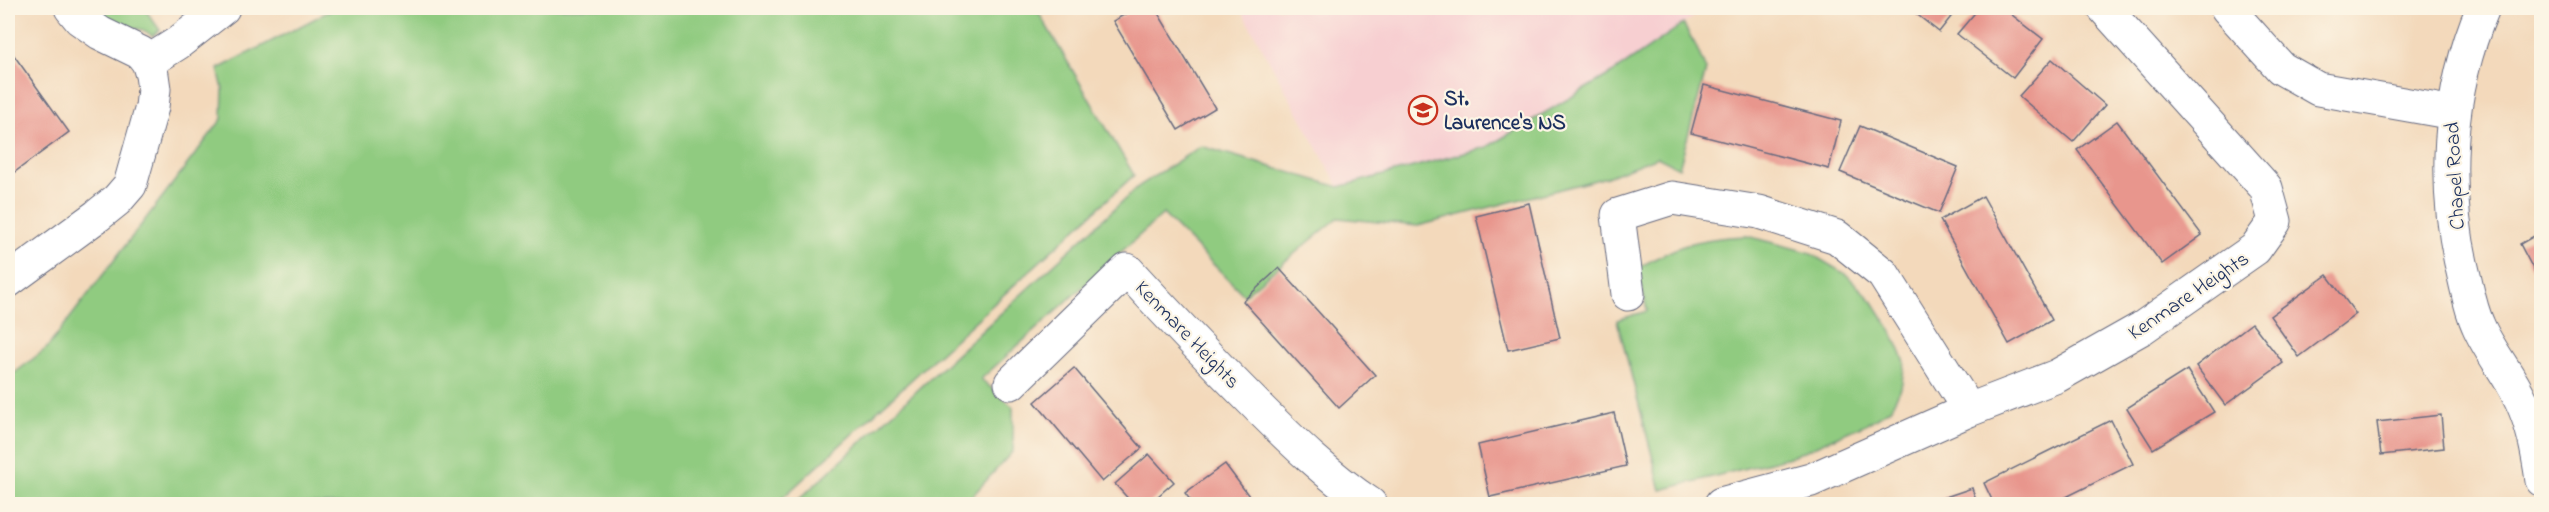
<svg xmlns="http://www.w3.org/2000/svg" width="2549" height="512" viewBox="0 0 2549 512" font-family="'Indie Flower',sans-serif">
<style>
.built{fill:#f7cfd1}
.green{fill:#90cb80;stroke:#567d6f;stroke-width:1.5}
.building{fill:#e8968d}
.lines{fill:none;stroke-linecap:round;stroke-linejoin:round}
.minor-casing{stroke:#676a7f;stroke-width:35}
.minor{stroke:#fff;stroke-width:33}
.labels{text-anchor:middle;stroke-width:4.5;stroke-linejoin:round;paint-order:stroke}
.poi-label{font-size:21px;font-weight:bold;fill:#1b2f5e;stroke:#fcf5e5;text-anchor:start}
.street-label{font-size:21px;fill:#1b2f5e;stroke:#fcf5e5}
</style>
<rect width="100%" height="100%" fill="#fcf5e5"/>
<filter id="ink" filterUnits="userSpaceOnUse"><feTurbulence type="fractalNoise" baseFrequency=".0167" numOctaves="2"/><feDisplacementMap in="SourceGraphic" scale="12" xChannelSelector="R" yChannelSelector="G"/><feConvolveMatrix kernelMatrix="1 2 1 2 8 2 1 2 1" color-interpolation-filters="sRGB"/></filter>
<filter id="wash" filterUnits="userSpaceOnUse"><feTurbulence type="fractalNoise" baseFrequency=".008" numOctaves="4" result="noise"/><feDisplacementMap in="SourceGraphic" scale="24" xChannelSelector="R" yChannelSelector="G"/><feGaussianBlur stdDeviation="1.35" result="paint"/><feColorMatrix in="noise" values="0 0 0 0 0 0 0 0 0 0 0 0 0 0 0 0 0 1.4 0 .05"/><feComposite in="paint" operator="in"/></filter>
<g filter="url(#wash)">
<rect width="100%" height="100%" fill="#f3d9bb"/>
<path class="built" d="M1240 8H1707L1612 73 1487 147 1339 187Z"/>
<path class="green" d="M94 8H144L160 30 152 36C141 26 137 30 124 26 113 22 103 15 94 8Z
M335 8H1036L1134 175 776 504H8V378L47 348 222 119 223 89 218 69Z
M1683 24 1695 44 1706 70 1679 168 1657 157 1607 177 1418 226 1338 218 1244 295 1163 214 981 379 1013 407V451L965 504H794L1139 186 1201 146 1339 187 1487 147 1612 73Z
M1747 236 1808 252 1847 275 1873 302 1892 332 1905 362 1901 388 1890 409 1870 422 1793 456 1661 490 1617 320 1647 311 1638 268C1680 244 1698 238 1747 236Z"/>
<g id="blocks">
<path class="building" d="M1136 8H1155L1215 108 1178 130 1113 21Z
M1909 8H1958L1939 32Z
M1979 8H2003L2043 39 2013 78 1957 34Z
M8 47 69 132 8 177Z
M2052 59 2105 105 2073 142 2019 96Z
M1704 85 1841 121 1829 169 1691 133Z
M2117 121 2202 235 2162 264 2077 150Z
M1860 126 1958 167 1939 213 1840 172Z
M1983 196 2052 320 2009 344 1940 220Z
M1529 203 1560 338 1508 350 1476 216Z
M2541 232V284L2520 244Z
M1279 268 1375 375 1339 408 1243 301Z
M2327 275 2356 314 2299 357 2270 316Z
M2252 323 2283 363 2225 405 2196 366Z
M1074 368 1142 448 1102 482 1035 402Z
M2187 370 2214 412 2153 449 2127 408Z
M1614 413 1626 466 1490 497 1478 445Z
M2441 415 2444 448 2381 455 2377 422Z
M2111 420 2133 464 2052 504H1994L1984 483Z
M1149 454 1174 482 1149 504H1133L1115 484Z
M1225 464 1255 504H1193L1185 493Z
M1972 488 1977 504H1925Z"/>
</g>
</g>
<g filter="url(#ink)">
<use href="#blocks" fill-opacity="0" stroke="#676a7f" stroke-width="1.5"/>
<g class="lines">
<g class="minor-casing">
<path id="minor" d="M2227 8 2281 68 2318 89 2454 113
M2483 8C2447 92 2442 187 2464 276 2468 293 2471 310 2478 325 2489 351 2509 374 2521 400 2533 425 2538 453 2542 480
M148 62 178 43 223 8
M8 281 97 216 117 200 130 185 152 107 154 89 152 75 148 62 141 53 100 33 80 19 71 8
M1628 294 1618 215 1672 198 1759 212 1837 237 1883 274 1969 410
M1011 383 1127 270C1169 316 1212 361 1256 405 1292 441 1328 476 1370 504
M1721 504 1811 480 1969 410 2057 376 2142 328 2255 249 2275 221 2266 188 2104 8"/>
</g>
<use href="#minor" class="minor"/>
</g>
</g>
<defs>
<g id="school-ring" transform="scale(1.5)"><circle r="9.5" fill="#fcf5e5" stroke="#c8321e" stroke-width="1.5"/><path d="M0-5L7-2L0 1L-7-2ZM-4 1L0 2.5L4 1V4Q0 6-4 4Z" fill="#c8321e"/></g>
</defs>
<g fill-rule="evenodd">
<use href="#school-ring" x="1423" y="110"/>
</g>
<g class="labels">
<g class="poi-label">
<text x="1444" y="105">St.<tspan x="1444" dy="24">Laurence's NS</tspan></text>
</g>
<g class="street-label">
<text transform="translate(2454 176) rotate(-93)" y="7">Chapel Road</text>
<text transform="translate(2188 295) rotate(-34)" y="7">Kenmare Heights</text>
<text transform="translate(1188 334) rotate(46)" y="7">Kenmare Heights</text>
</g>
</g>
<rect width="2549" height="512" fill="none" stroke="#fcf5e5" stroke-width="30"/>
</svg>
